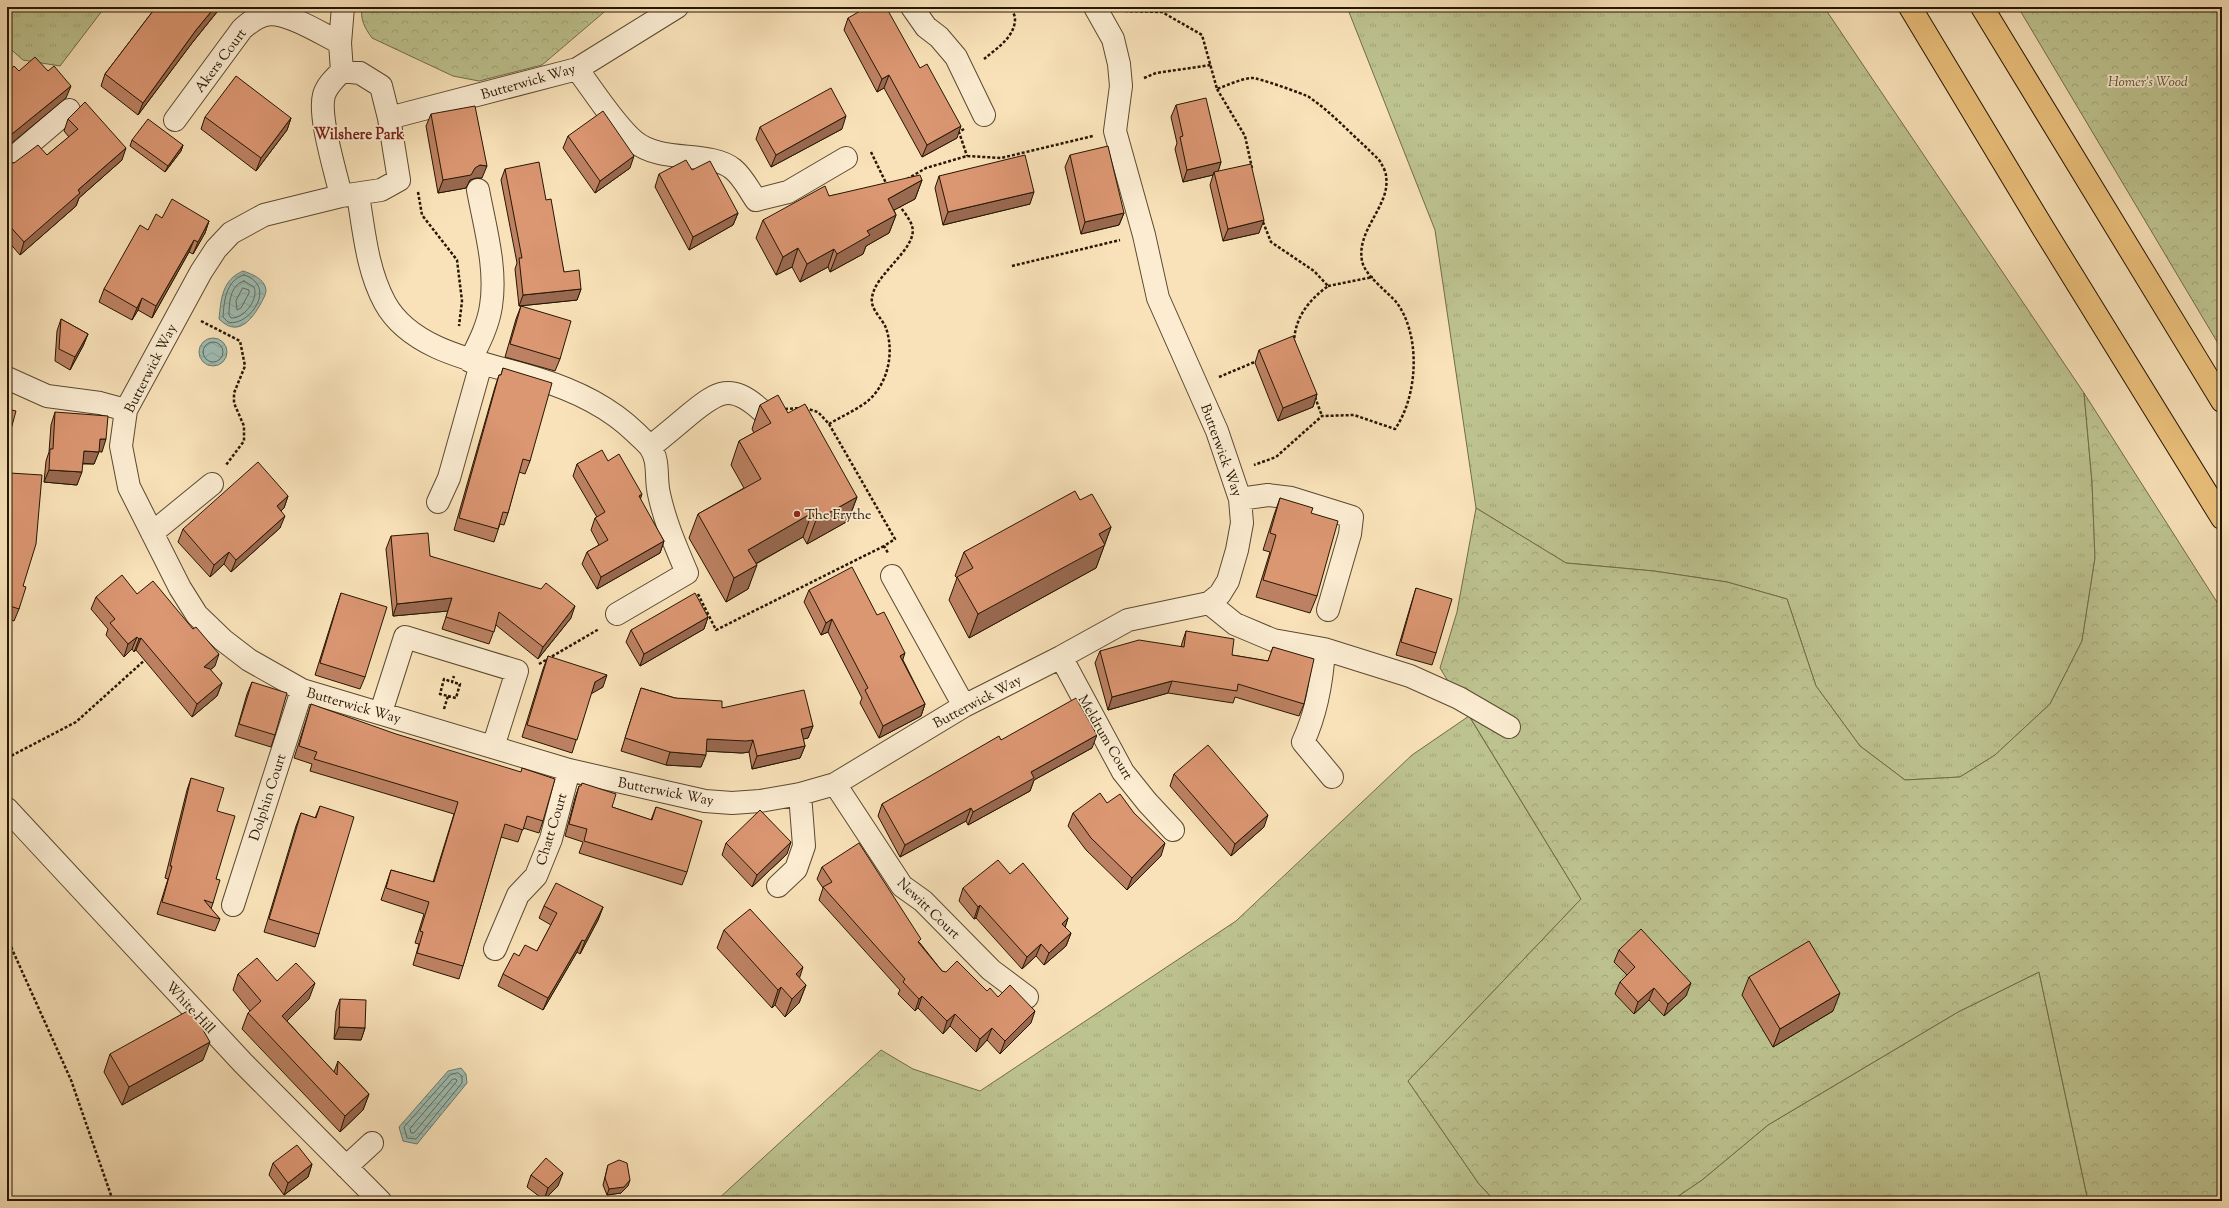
<svg xmlns="http://www.w3.org/2000/svg" width="2229" height="1208" viewBox="0 0 2229 1208" font-family="'Sorts Mill Goudy',serif">
<style>
.grass{fill:url(#grass-tufts);stroke:#726c48}
.forest{fill:url(#forest-crowns);stroke:#726c48}
.water{fill:url(#water-waves);stroke:#6e7a6c}
.lines{fill:none;stroke-linecap:round;stroke-linejoin:round}
.shore{stroke:#626a5a;stroke-width:1}
.minor-casing{stroke:#5b4930;stroke-width:24}
.highway-casing{stroke:#261602;stroke-width:24}
.path{stroke:#261602;stroke-width:2.5;stroke-dasharray:3 2;stroke-linecap:butt}
.minor{stroke:#fbecd2;stroke-width:22}
.highway{stroke:#ecc17c;stroke-width:22}
.wall{fill:#bc8162;stroke:#261602}
.shaded-wall{fill:#996950;stroke:#261602}
.building{fill:#db9672;stroke:#261602}
.poi-dot{fill:#8f2418;stroke:#fbecd2;stroke-width:1.5}
.labels{text-anchor:middle;stroke-width:3.5;stroke-linejoin:round;paint-order:stroke}
.street-label{font-size:14px;fill:#261602;stroke:#fbecd2}
.park-label{font-size:14px;font-style:italic;fill:#5b5333;stroke:#fbecd2}
.poi-label{font-size:14px;fill:#261602;stroke:#fbecd2;text-anchor:start}
.neighbourhood-label{font-size:15px;font-weight:bold;fill:#7a1f14;stroke:#fbecd2}
</style>
<defs>
<pattern id="grass-tufts" width="24" height="20" patternUnits="userSpaceOnUse"><rect width="24" height="20" fill="#bdc38f"/><path d="M3 7l-1-3M5 7V3M7 7l1-3M15 17l-1-3M17 17v-4M19 17l1-3" fill="none" stroke="#a2a77a"/></pattern>
<pattern id="forest-crowns" width="20" height="18" patternUnits="userSpaceOnUse"><rect width="20" height="18" fill="#bdc38f"/><path d="M2 6a3 3 0 1 1 6 0M12 15a3 3 0 1 1 6 0" fill="none" stroke="#a2a77a"/></pattern>
<pattern id="water-waves" width="16" height="10" patternUnits="userSpaceOnUse"><rect width="16" height="10" fill="#9ebdb3"/><path d="M0 5q4-4 8 0t8 0" fill="none" stroke="#88a298"/></pattern>
</defs>
<rect width="100%" height="100%" fill="#f9e2b9"/>
<filter id="stains"><feTurbulence type="fractalNoise" baseFrequency=".005" numOctaves="4"/><feColorMatrix values="0 0 0 0 .2 0 0 0 0 .09 0 0 0 0 .02 0 0 0 .5 -.17"/></filter>
<radialGradient id="worn" r=".72"><stop offset=".6" stop-color="#630" stop-opacity="0"/><stop offset="1" stop-color="#630" stop-opacity=".3"/></radialGradient>
<path class="grass" d="M13 7H105L60 66 23 60 7 46V10Z
M1347 7H1824L2084 393 2092 482 2095 558 2082 641 2050 704 1995 755 1960 777 1905 780 1860 746 1816 686 1787 599 1727 582 1654 571 1566 563 1476 508 1435 230Z
M1469 716 1581 899 1408 1081 1479 1184 1495 1201H716L881 1050 913 1069 980 1091 1236 921 1412 755Z
M2039 972 2088 1201H1671L1702 1180 1768 1125 1958 1012Z"/>
<path class="forest" d="M362 7H610L542 65 479 81 453 76 372 38C365 28 360 20 362 7Z
M2018 7H2222V350Z
M2084 393 2222 610V1201H2088L2039 972 1958 1012 1768 1125 1702 1180 1671 1201H1495L1479 1184 1408 1081 1581 899 1440 668 1457 612 1476 508 1566 563 1654 571 1727 582 1787 599 1816 686 1860 746 1905 780 1960 777 1995 755 2050 704 2082 641 2095 558 2092 482Z"/>
<path class="water" d="M243 271C252 274 265 279 266 290 266 295 262 301 260 305 250 322 237 337 219 319 221 299 222 280 243 271Z
M199 352a14 14 0 1 1 28 0a14 14 0 1 1-28 0Z
M461 1068 466 1074 467 1083 417 1144 403 1141 399 1127 448 1071Z"/>
<g class="lines">
<path class="shore" d="M244 275C279 286 248 328 228 322L223 317C224 301 226 280 244 275Z
M244 281 254 287C259 299 244 319 231 318L229 315C229 303 230 285 244 281Z
M243 288 249 290V293L241 308 237 310 236 301Z
M203 352a10 10 0 1 1 20 0a10 10 0 1 1-20 0Z
M458 1073 462 1076V1083L416 1139 407 1138 404 1127 450 1075Z
M453 1079H456L457 1081 414 1133H411L410 1129Z"/>
<g class="minor-casing">
<path id="minor" d="M912 7 926 27 939 37 956 57 984 115
M577 69C593 90 614 124 634 141 661 164 709 150 733 169 743 177 749 190 756 200L788 192 846 158
M342 71 360 73 381 86 389 118 399 180 381 190 341 196 264 215 231 233 216 249 201 272 126 410 121 446 129 487 180 588 197 615 223 640 249 660 302 690 569 770 705 801 732 803 760 801 800 794 835 784 964 706 1061 657 1128 620 1209 603 1220 594 1228 581 1237 550 1242 523 1240 499 1217 431 1158 298 1144 235 1115 131 1121 86 1119 64 1113 39 1095 7
M389 118 577 69 677 7
M175 120 242 29C249 23 256 17 265 15 285 10 322 34 340 43
M7 163 69 110
M358 195C364 231 367 270 385 303 413 354 489 363 538 379 574 390 608 406 635 432 640 437 646 442 650 447 660 461 655 478 659 494 665 522 676 547 687 573L617 614
M341 196C336 173 318 116 324 95 327 85 335 78 342 71L340 43 343 7
M470 361C479 343 488 326 491 306 497 268 485 228 478 190
M7 378 47 396 100 403 126 410
M650 447C664 436 677 425 690 414 718 391 731 383 761 410
M1240 499 1268 495 1291 498 1352 517 1350 534 1328 610
M438 502 449 478 481 364
M152 533 212 484
M892 576 964 706
M1209 603 1235 624 1273 640 1324 649C1322 682 1317 712 1303 742L1332 777
M1324 649 1410 676 1459 698 1509 727
M1061 657 1123 772 1147 802 1173 830
M381 712 405 637 517 671 493 747
M835 784 902 886 923 901 991 970 1027 997
M7 809 243 1063 380 1201
M778 886 796 869 804 846 800 794
M233 905 302 690
M495 949 518 895 536 876 551 839 569 770
M346 1167 372 1143"/>
</g>
<g class="highway-casing">
<path id="highway" d="M1910 7 2043 228 2222 518
M1982 7 2222 401"/>
</g>
<path class="path" d="M1125 11 1162 12 1202 35 1217 89C1228 85 1240 79 1252 78 1256 77 1304 94 1309 97 1331 112 1349 132 1368 149 1372 154 1380 159 1382 165 1384 168 1386 173 1386 176 1391 206 1356 229 1362 261 1365 276 1388 292 1397 303 1421 336 1418 396 1395 429L1354 415 1322 416 1276 457 1254 465
M984 59C996 49 1015 37 1015 19 1015 15 1012 11 1011 7
M1144 78 1156 73 1211 65
M1217 89 1245 136 1252 168
M964 129 959 132 967 156
M871 152 887 185
M907 179 926 168 967 156 1001 158 1093 136
M418 192 422 215 457 260 462 301 459 326
M1263 222 1271 242 1314 271 1328 286C1309 300 1295 317 1294 342
M1012 266 1120 240
M1328 286 1373 277
M201 321 240 341 245 366 234 393V403L244 426V441L226 465
M1219 377 1257 361
M1315 397 1322 416
M805 408 818 412 829 424 895 539 884 546 888 553
M785 409 800 408
M829 424C842 416 859 409 870 399 889 381 894 351 886 328 882 318 870 309 872 298 874 274 919 248 912 226 910 219 903 211 899 205
M698 594 716 630 884 546
M539 664 599 629
M448 696 456 698 460 684 452 682
M444 709 448 696 440 694 444 679 452 682 454 676
M7 758 76 722 147 658
M7 938 71 1080 113 1201"/>
<use href="#minor" class="minor"/>
<use href="#highway" class="highway"/>
</g>
<path class="wall" d="M156 7H221L192 43 138 115 101 86 105 74Z
M848 18 920 68 957 138 922 157 884 88 877 92 844 30Z
M1176 105 1221 162 1218 171 1259 233 1223 241 1210 185 1213 175 1183 182 1175 149 1177 143 1171 117Z
M431 114 482 178H476L470 180 466 188 438 193 426 126Z
M205 117 291 118 287 130 256 171 201 129Z
M68 119 122 160 79 198 76 206 20 255 7 240V162L14 163 47 155 69 137 64 131Z
M760 127 842 129 771 167 756 139Z
M568 136 630 168 595 193 563 148Z
M132 140 183 145 181 151 165 172 130 146Z
M1070 155 1124 213 1119 225 1081 234 1065 167Z
M505 169 546 200 564 272 581 289 577 300 519 306 515 269 517 263 501 180Z
M659 174 738 213 733 225 689 250 655 187Z
M939 176 1030 204 943 225 935 188Z
M922 180 915 199 894 210 896 215 889 233 866 246 863 254 830 272 828 267 800 282 792 267 776 275 756 238 763 220 829 196Z
M162 218 209 221 205 233 193 254 189 252 152 318 138 310 132 320 99 302 104 289 148 230Z
M521 306 560 359 555 371 505 357 516 319Z
M61 319 88 334 83 346 70 370 55 361 57 331Z
M1259 350 1317 394 1313 407 1278 421 1255 363Z
M503 368 530 461 525 474 519 472 508 513 504 525 500 524 494 542 454 530 495 387 499 375H501Z
M760 405 788 413 857 497 848 521 807 544 803 537 756 564 748 589 726 602 689 538 698 514 744 488 731 465 739 441 754 433 752 429Z
M55 412 102 452 99 451 94 464H82L77 485 44 482 46 461 49 452 51 425Z
M608 461 640 500 664 541 660 553 597 589 582 564 587 552 599 545 591 530 595 518 597 517 573 476 577 464Z
M10 473 23 586 19 609 14 621 7 619V480Z
M288 496 284 508 281 511 280 528 231 572 224 564 210 577 178 542 183 529Z
M1280 498 1311 513 1317 596 1310 613 1256 597 1270 552 1263 550 1274 515Z
M1080 500 1111 527 1096 568 969 638 949 600 957 578 955 576 964 552Z
M391 536 430 556 571 618 538 659 496 625 489 644 442 629 448 611 393 616 386 549Z
M1416 588 1436 653 1432 665 1396 655 1412 601Z
M809 590 877 615 903 660 925 704 921 716 879 738 860 703 862 698 828 632 821 635 804 602Z
M341 593 365 677 360 689 315 675 337 605Z
M137 594 215 666 210 670 222 683 217 696 192 717 136 650 134 652 132 649 124 657 106 635 108 629 91 609 96 597Z
M708 617 704 629 640 666 626 642 631 630Z
M1186 631 1232 655 1268 661 1273 647 1304 704 1299 716 1235 697 1233 703 1168 693 1108 710 1095 663 1100 651 1181 647 1182 643Z
M548 656 603 687 591 693 572 753 522 737 543 669Z
M252 682 275 735 271 747 235 736 247 694Z
M641 688 675 698 813 726 808 738 803 739 805 746 800 758 752 769 749 752 742 753 706 751 701 767 666 765 621 751 637 700Z
M311 704 543 821 539 833 523 828 518 842 501 837 463 966 459 979 413 965 419 944 415 943 424 914 381 900 391 870 433 882 454 814 310 771 312 764 294 758 307 717Z
M1001 740 1092 748 1034 780 1030 791 968 825 966 821 900 857 878 816 882 804Z
M1174 774 1264 827 1231 856 1170 786Z
M191 778 217 811 216 879 213 903 211 909 220 919 215 931 157 914 168 879 165 878 187 790Z
M579 786 612 807 651 820 656 807 687 872 682 885 579 853 583 842 565 836 575 798Z
M1107 803 1161 856 1127 890 1086 850 1068 826 1073 813Z
M320 806 319 934 315 947 264 932 296 826 301 813 315 818Z
M726 843 787 854 752 887 722 855Z
M822 867 920 943 942 971 998 997 1031 1023 1000 1054 987 1040 976 1052 950 1026 943 1034 918 1008 915 1011 898 994 900 990 819 900 823 888 817 879Z
M963 888 1068 918 1065 927 1071 933 1066 946 1044 965 1036 956 1022 969 976 918 974 919 959 901Z
M544 906 603 907 598 920 580 954 577 952 543 1010 498 986 503 974 519 956 537 951 551 925 539 918Z
M724 930 799 978 806 985 799 1003 785 1017 775 1005 772 1008 717 948Z
M1619 950 1686 996 1664 1016 1649 1000 1634 1014 1615 994 1620 982 1627 975 1614 962Z
M238 974 277 981 309 999 287 1021 334 1072 338 1061 369 1094 363 1110 340 1132 242 1029 248 1013 250 1011 233 990Z
M1749 977 1833 1011 1773 1047 1742 995Z
M340 999 365 1028 361 1040 334 1039 336 1011Z
M110 1054 203 1060 122 1105 104 1072Z
M273 1163 312 1164 308 1177 284 1195 269 1175Z
M608 1165 628 1186 621 1193 607 1195 603 1185Z
M531 1175 558 1186 544 1200 527 1187Z"/>
<path class="shaded-wall" d="M215 7H221L192 43 138 115 143 103 196 30Z
M889 75 884 88 877 92 882 79Z
M71 86 66 98 7 147V138Z
M846 116 842 129 771 167 776 155Z
M291 118 287 130 256 171 261 158Z
M961 126 957 138 922 157 927 145Z
M183 145 181 151 165 172 168 166Z
M126 148 122 160 79 198 76 206 20 255 24 242 78 190Z
M634 156 630 168 595 193 600 181Z
M1221 162 1217 175 1214 172 1213 175 1183 182 1187 170Z
M480 165 487 166 482 178H476L470 180 466 188 438 193 443 180Z
M922 180 915 199 881 217 888 199Z
M1034 192 1030 204 943 225 948 212Z
M738 213 733 225 689 250 693 237Z
M1124 213 1119 225 1081 234 1085 222Z
M896 215 889 233 866 246 863 254 830 272 837 254 867 231Z
M1264 220 1259 233 1223 241 1228 229Z
M209 221 205 233 193 254 198 242Z
M194 240 189 252 152 318 156 306Z
M798 248 792 267 776 275 783 257Z
M834 249 828 267 800 282 807 264Z
M581 289 577 300 519 306 523 295Z
M142 298 138 310 132 320 137 308Z
M88 334 83 346 70 370 75 357Z
M1317 394 1313 407 1278 421 1283 408Z
M100 439H106L102 452 95 451Z
M84 451 99 452 94 464 79 463Z
M49 470 82 472 77 485 44 482Z
M642 494 638 507 639 496Z
M288 496 284 508 272 519 277 506Z
M857 497 848 521 807 544 816 520Z
M812 513 803 537 739 573 748 550Z
M285 516 280 528 231 572 236 560Z
M1111 527 1096 568 969 638 978 614 1099 534Z
M664 541 660 553 597 589 601 577Z
M229 552 224 564 210 577 214 565Z
M757 565 748 589 726 602 734 578Z
M452 598 448 611 393 616 397 604Z
M575 606 571 618 538 659 543 647Z
M708 617 704 629 640 666 644 654Z
M832 619 828 632 821 635 826 623Z
M137 637 132 649 124 657 128 644Z
M141 638 136 650 134 652 139 639Z
M905 653 901 665 900 656Z
M219 654 215 666 199 679 204 667Z
M607 675 603 687 591 694 595 682Z
M1172 681 1168 693 1108 710 1112 697Z
M222 683 217 696 192 717 197 704Z
M925 704 921 716 879 738 883 726Z
M813 726 808 738 796 741 801 729Z
M1097 735 1092 748 1034 780 1030 791 968 825 973 812 1031 772Z
M707 739 753 740 749 752 742 753 703 751Z
M805 746 800 758 752 769 757 756Z
M670 752 706 755 701 767 666 765Z
M971 808 966 821 900 857 905 845Z
M1268 815 1264 827 1231 856 1235 844Z
M791 842 787 854 752 887 757 875Z
M1165 843 1161 856 1127 890 1132 878Z
M980 905 976 918 974 919 978 907Z
M603 907 598 920 580 954 585 941Z
M1068 918 1064 931 1062 924Z
M1071 933 1066 946 1044 965 1049 953Z
M582 940 577 952 543 1010 548 998Z
M1041 944 1036 956 1022 969 1027 957Z
M803 967 797 986 796 974Z
M315 983 309 999 276 1032 282 1016Z
M1691 983 1686 996 1664 1016 1668 1004Z
M806 985 799 1003 785 1017 792 999Z
M781 987 775 1005 772 1008 778 990Z
M1654 988 1649 1000 1634 1014 1638 1002Z
M1840 993 1833 1011 1773 1047 1780 1029Z
M922 996 918 1008 915 1011 919 999Z
M1035 1011 1031 1023 1000 1054 1005 1041Z
M955 1014 950 1026 943 1034 947 1021Z
M339 1027 365 1028 361 1040 334 1039Z
M992 1028 987 1040 976 1052 980 1039Z
M210 1042 203 1060 122 1105 129 1087Z
M369 1094 363 1110 340 1132 345 1116Z
M312 1164 308 1177 284 1195 288 1183Z
M563 1173 558 1186 544 1200 548 1188Z
M630 1180 628 1186 621 1193 607 1195 609 1189Z"/>
<path class="building" d="M156 7H215L196 30 143 103 105 74Z
M867 7H886L920 68 927 64 961 126 927 145 889 75 882 79 848 18Z
M35 57 48 71 54 66 71 86 7 138V73L14 66 19 71Z
M236 76 291 118 261 158 205 117Z
M831 88 846 116 776 155 760 127Z
M1206 98 1221 162 1187 170 1180 137 1183 136 1176 105Z
M85 102 126 148 78 190 80 193 24 242 7 223V188L9 186 7 185V162L14 163 38 145 47 155 78 129 68 119Z
M475 106 487 166 480 165 475 168 471 175 443 180 431 114Z
M603 111 634 156 600 181 568 136Z
M148 119 183 145 168 166 132 140Z
M1108 146 1124 213 1085 222 1070 155Z
M1025 155 1034 192 948 212 939 176Z
M686 160 692 170 710 161 738 213 693 237 659 174Z
M539 162 546 200 551 199 564 272 579 270 581 289 523 295 519 258H522L505 169Z
M1251 164 1264 220 1228 229 1214 172Z
M920 175 922 180 888 199 896 215 867 231 870 235 837 254 834 249 807 264 798 248 783 257 763 220 825 186 829 196Z
M172 199 209 221 198 242 194 240 156 306 142 298 137 308 104 289 140 225 148 230 156 214 162 218Z
M521 306 571 321 560 359 510 344Z
M61 319 88 334 75 357 59 349Z
M1293 336 1317 394 1283 408 1259 350Z
M503 368 552 383 530 461 523 459 508 513 503 512 498 529 459 518 499 375H501Z
M778 395 788 413 805 404 857 497 816 520 812 513 748 550 757 565 734 578 698 514 761 479 739 441 771 423 760 405Z
M7 409 16 411 7 444Z
M55 412 108 416 106 439H100L99 452 84 451 82 472 49 470 50 449H53Z
M602 450 608 461 619 454 642 494 639 496 664 541 601 577 587 552 608 540 595 518 605 512 577 464Z
M258 462 288 496 277 506 285 516 236 560 229 552 214 565 183 529Z
M10 473 42 475 36 544 23 586 26 587 19 609 7 605V498H8Z
M1075 491 1080 500 1092 494 1111 527 1099 534 1105 545 978 614 957 577 973 568 964 552Z
M1280 498 1313 508 1311 513 1338 521 1317 596 1263 580 1276 535 1270 533Z
M428 533 430 556 541 589 546 583 575 606 543 647 499 612 494 632 446 617 452 598 397 604 391 536Z
M852 567 877 615 884 612 905 653 900 656 925 704 883 726 865 690 868 688 832 619 826 623 809 590Z
M122 575 137 594 153 581 193 629 196 627 219 654 204 667 210 669 222 683 197 704 141 638 139 639 137 637 128 644 110 623 115 619 96 597Z
M1416 588 1452 599 1436 653 1401 642Z
M341 593 387 607 365 677 320 663Z
M695 593 708 617 644 654 631 630Z
M1186 631 1234 639 1232 655 1268 661 1273 647 1314 659 1304 704 1238 684 1237 691 1172 681 1112 697 1100 651 1139 640 1184 647Z
M548 656 607 675 595 682 577 740 527 725Z
M252 682 287 693 275 735 239 724Z
M641 688 675 698 722 701V708L804 690 813 726 801 729 805 746 757 756 753 740 746 741 707 739 706 755 670 752 625 738Z
M1076 698 1097 735 1031 772 1034 778 973 812 971 808 905 845 882 804 999 736 1001 740Z
M311 704 396 734 521 772 522 768 555 779 543 821 527 816 523 830 505 824 463 966 417 953 423 932 420 931 429 902 386 888 391 870 434 882 458 802 314 759 317 752 299 746Z
M1208 745 1268 815 1235 844 1174 774Z
M191 778 224 788 217 811 235 816 216 879 220 880 213 903 204 900 220 919 162 902 172 866H170Z
M582 783 616 794 612 807 652 820 656 807 702 821 687 872 584 841 587 829 569 824 579 786H581Z
M1100 793 1107 803 1120 794 1134 813 1165 843 1132 878 1091 838 1073 813Z
M320 806 354 817 319 934 269 919 301 813 316 818Z
M760 810 791 842 757 875 726 843Z
M859 843 921 939 918 942 942 971 946 972 957 961 987 991 990 988 998 997 1010 985 1035 1011 1005 1041 992 1028 980 1039 955 1014 947 1021 922 996 919 999 903 982 905 979 823 887 832 882 822 867Z
M998 860 1010 874 1023 863 1068 918 1062 924 1071 933 1049 953 1041 944 1027 957 980 905 978 907 963 888Z
M556 883 603 907 585 941 582 940 548 998 503 974 514 953 519 956 525 945 537 951 557 913 544 906Z
M750 909 803 967 796 974 806 985 792 999 781 987 778 990 724 930Z
M1641 929 1691 983 1668 1004 1654 988 1638 1002 1620 982 1635 967 1619 950Z
M1809 941 1840 993 1780 1029 1749 977Z
M257 958 277 981 296 963 315 983 282 1016 337 1075 338 1061 369 1094 345 1116 248 1013 261 1001 238 974Z
M340 999 366 1000 365 1028 339 1027Z
M191 1009 210 1042 129 1087 110 1054Z
M297 1145 312 1164 288 1183 273 1163Z
M546 1158 563 1173 548 1188 531 1175Z
M619 1160 627 1163 630 1180 624 1187 609 1189 605 1178 608 1165Z"/>
<circle class="poi-dot" cx="797" cy="514" r="4"/>
<g class="labels">
<g class="street-label">
<text transform="translate(220 60) rotate(-53)" y="5">Akers Court</text>
<text transform="translate(528 81) rotate(-16)" y="5">Butterwick Way</text>
<text transform="translate(150 368) rotate(-63)" y="5">Butterwick Way</text>
<text transform="translate(1222 450) rotate(70)" y="5">Butterwick Way</text>
<text transform="translate(977 701) rotate(-28)" y="5">Butterwick Way</text>
<text transform="translate(354 705) rotate(16)" y="5">Butterwick Way</text>
<text transform="translate(1106 737) rotate(60)" y="5">Meldrum Court</text>
<text transform="translate(666 791) rotate(11)" y="5">Butterwick Way</text>
<text transform="translate(267 797) rotate(-72)" y="5">Dolphin Court</text>
<text transform="translate(551 829) rotate(-73)" y="5">Chatt Court</text>
<text transform="translate(929 908) rotate(44)" y="5">Newitt Court</text>
<text transform="translate(191 1007) rotate(47)" y="5">White Hill</text>
</g>
<g class="park-label">
<text x="2148" y="86">Homer's Wood</text>
</g>
<g class="poi-label">
<text x="805" y="519">The Frythe</text>
</g>
<g class="neighbourhood-label">
<text x="359" y="139">Wilshere Park</text>
</g>
</g>
<rect width="2229" height="1208" fill="none" stroke="#f9e2b9" stroke-width="24"/>
<rect x="8" y="8" width="2213" height="1192" fill="none" stroke="#261602" stroke-width="2"/>
<rect x="12" y="12" width="2205" height="1184" fill="none" stroke="#261602"/>
<rect width="100%" height="100%" filter="url(#stains)"/>
<rect width="100%" height="100%" fill="url(#worn)"/>
</svg>
